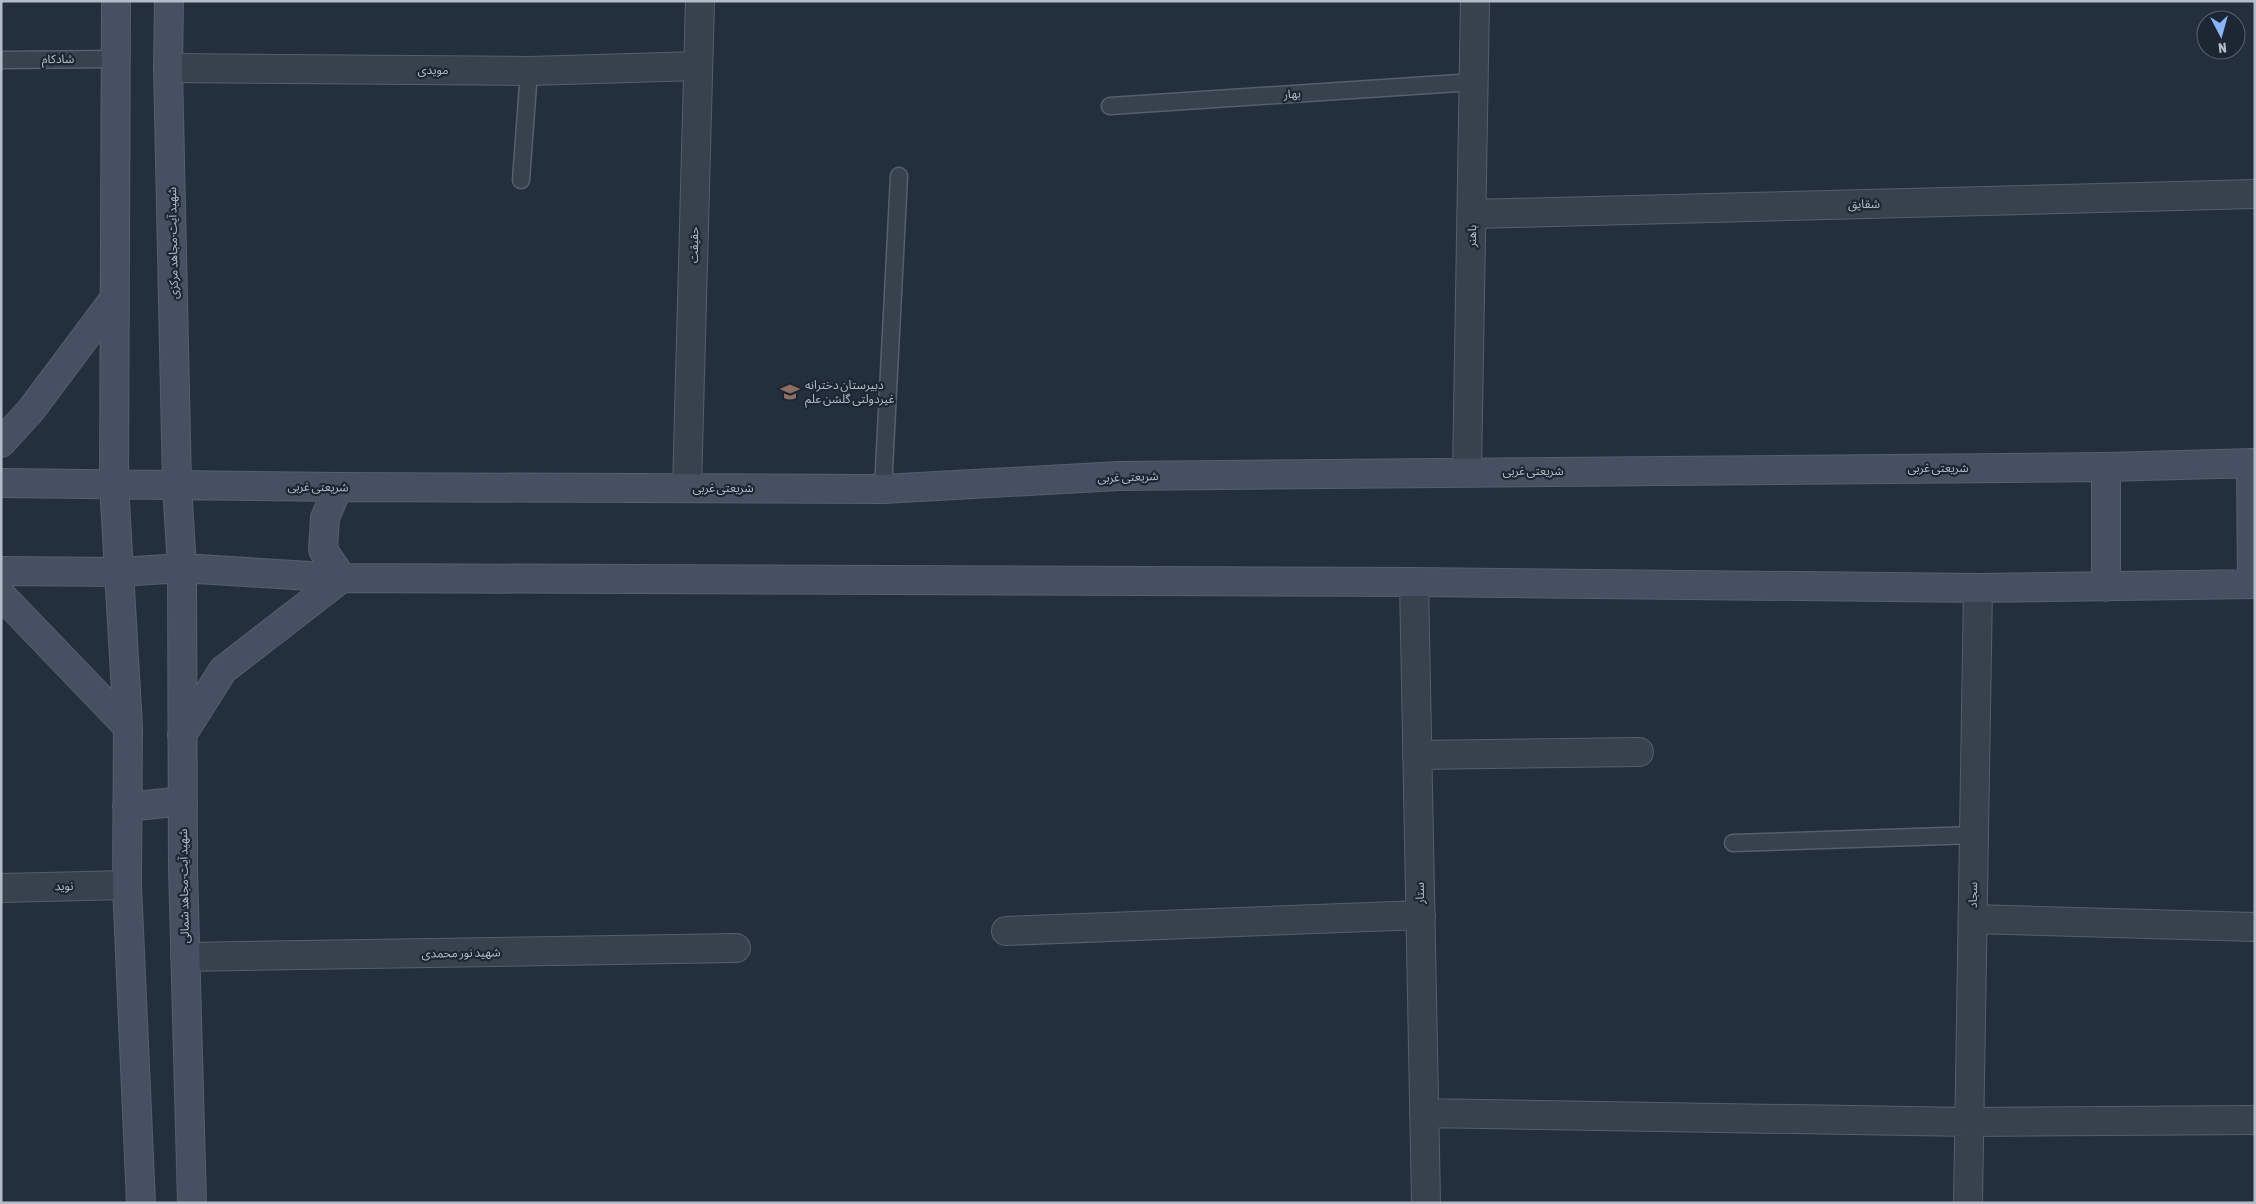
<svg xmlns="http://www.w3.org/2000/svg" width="2256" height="1204" viewBox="0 0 2256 1204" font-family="'Asap Condensed','Noto Sans Arabic',sans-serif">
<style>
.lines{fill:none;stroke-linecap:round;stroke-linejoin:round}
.service-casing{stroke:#565f6c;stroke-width:19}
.minor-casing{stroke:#565f6c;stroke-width:30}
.secondary-casing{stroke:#565f6c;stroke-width:30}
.service{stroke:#38414e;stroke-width:16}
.minor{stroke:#38414e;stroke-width:28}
.secondary{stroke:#465061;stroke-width:28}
.labels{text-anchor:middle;stroke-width:4.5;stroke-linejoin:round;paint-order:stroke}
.street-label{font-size:12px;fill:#b4bcc9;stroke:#1d2633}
.poi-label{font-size:12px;fill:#b4bcc9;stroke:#1d2633;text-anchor:start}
</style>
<rect width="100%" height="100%" fill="#242f3e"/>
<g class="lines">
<g class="service-casing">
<path id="service" d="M1 60 115 59
M1110 106 1474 82
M521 180 529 71
M883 489 899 176
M1733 843 1975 835"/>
</g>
<g class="minor-casing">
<path id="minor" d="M168 68 529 71 698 66
M1472 214 2255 194
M1467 472 1475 1
M687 488 700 1
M1414 582 1426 1203
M1417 755 1639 752
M1 888 127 885
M1973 919 2255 927
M1006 931 1421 915
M185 957 736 948
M1424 1113 1969 1122 2255 1120
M1968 1203 1978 588"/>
</g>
<g class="secondary-casing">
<path id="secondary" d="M116 1 114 484 128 727 127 885 141 1203
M169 1 168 68 177 485 182 568 183 868 192 1203
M1 443 31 410 114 299
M2251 463 2252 584
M2106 467V587
M1 483 338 487 883 489 1119 476 2106 467 2255 463
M1 571 119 572 182 568 342 578 1414 582 1978 588 2255 584
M1 595 128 727
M182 735 223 670 342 578 323 550 325 518 338 487
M127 807 183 801"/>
</g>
<use href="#service" class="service"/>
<use href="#minor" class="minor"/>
<use href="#secondary" class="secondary"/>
</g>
<defs>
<g id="school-bare" transform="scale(1.5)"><path d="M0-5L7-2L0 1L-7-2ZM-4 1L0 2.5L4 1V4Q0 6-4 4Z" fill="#8d6e63" stroke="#1d2633" stroke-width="2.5" paint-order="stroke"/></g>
</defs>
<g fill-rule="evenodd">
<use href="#school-bare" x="790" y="392"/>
</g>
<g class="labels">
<g class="street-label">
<text transform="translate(58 59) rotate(-1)" y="4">شادکام</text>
<text x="433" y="74">مویدی</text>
<text transform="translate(1292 94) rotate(-4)" y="4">بهار</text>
<text transform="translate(1864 204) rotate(-1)" y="4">شقایق</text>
<text transform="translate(1472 236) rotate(-89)" y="4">باهنر</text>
<text transform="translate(173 243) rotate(-91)" y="4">شهید آیت-مجاهد مرکزی</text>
<text transform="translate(694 245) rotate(-89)" y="4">حقیقت</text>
<text x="1938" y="472">شریعتی غربی</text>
<text x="1533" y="475">شریعتی غربی</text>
<text transform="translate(1128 477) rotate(-2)" y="4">شریعتی غربی</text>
<text transform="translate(318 487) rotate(1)" y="4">شریعتی غربی</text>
<text x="723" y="492">شریعتی غربی</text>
<text transform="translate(64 886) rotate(-1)" y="4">نوید</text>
<text transform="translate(184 886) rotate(-91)" y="4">شهید آیت-مجاهد شمالی</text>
<text transform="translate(1420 893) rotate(-91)" y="4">ستار</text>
<text transform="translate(1973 895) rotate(-89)" y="4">سجاد</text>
<text transform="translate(461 953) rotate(-1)" y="4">شهید نور محمدی</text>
</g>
<g class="poi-label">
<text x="805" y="389">دبیرستان دخترانه<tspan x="805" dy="14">غیردولتی گلشن علم</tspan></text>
</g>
</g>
<rect width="2256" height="1204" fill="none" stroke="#b4bcc9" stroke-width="5"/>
<g transform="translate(2221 35) rotate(174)"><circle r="24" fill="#1d2633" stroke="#59626f"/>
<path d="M0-4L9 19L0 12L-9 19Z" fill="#8ab4f8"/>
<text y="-8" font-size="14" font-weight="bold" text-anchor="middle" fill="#b4bcc9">N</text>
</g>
</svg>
